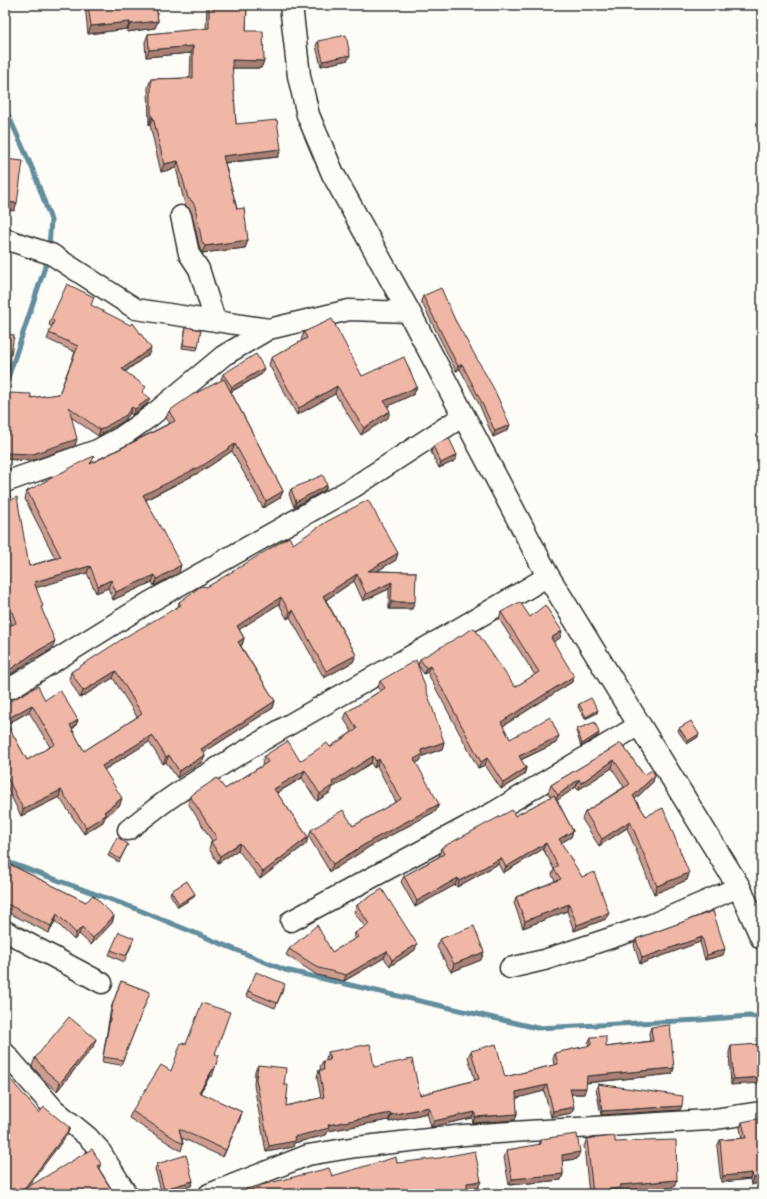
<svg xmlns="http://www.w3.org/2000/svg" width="767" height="1199" viewBox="0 0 767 1199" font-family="'Comic Neue',sans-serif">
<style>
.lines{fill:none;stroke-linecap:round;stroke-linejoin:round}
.stream{stroke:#628d9c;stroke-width:5}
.minor-casing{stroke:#2b2b2b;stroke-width:23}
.major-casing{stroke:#2b2b2b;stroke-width:25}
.minor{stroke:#fdfcf7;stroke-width:20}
.major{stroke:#fdfcf7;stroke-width:22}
.wall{fill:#ce9d90;stroke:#2b2b2b;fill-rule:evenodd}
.shaded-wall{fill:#a88075;stroke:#2b2b2b}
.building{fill:#f0b7a7;stroke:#2b2b2b}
</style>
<rect width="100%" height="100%" fill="#fdfcf7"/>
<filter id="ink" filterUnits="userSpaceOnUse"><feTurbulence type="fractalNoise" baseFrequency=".025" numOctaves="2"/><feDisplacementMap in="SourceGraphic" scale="8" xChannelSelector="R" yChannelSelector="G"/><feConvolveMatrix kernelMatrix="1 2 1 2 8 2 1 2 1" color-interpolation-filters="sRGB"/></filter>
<g filter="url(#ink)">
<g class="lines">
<path class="stream" d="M5 108 33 170 51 220 49 248
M5 387 48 258
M5 861 134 908 285 970 537 1028 699 1020 749 1016 762 1018"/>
<g class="minor-casing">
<path id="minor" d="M181 216 189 254 199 269 215 320
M5 239 51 254 136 309 269 329
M5 482 97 450 121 437 151 416 223 356 269 329 349 310 409 312
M11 688 148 603 354 487 463 416
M128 830C146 816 163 802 182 790 301 713 428 650 548 576
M291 921 494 812 639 725
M5 931 102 983
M510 968 544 960 650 925 739 887
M5 1053 55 1110 88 1137 99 1149 127 1194
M209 1194 308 1155 356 1147 464 1135 708 1120 762 1112"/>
</g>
<g class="major-casing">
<path id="major" d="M291 5 299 76 308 115 333 174 409 312 548 576 739 887 762 938"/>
</g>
<use href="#minor" class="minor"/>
<use href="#major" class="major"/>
</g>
<path class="wall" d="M85 5H156L158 21 155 28 127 32V29L88 34Z
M207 5H247L246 31 264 61 261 68H232L236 124 281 149 278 157 225 163 237 209 248 240 245 248 202 253 200 249 192 214 190 209 185 205 176 168 161 172 150 125H149L148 87 151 79 190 78 191 53 146 57 145 42 148 34 206 29Z
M318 41 348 60 321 66 316 46Z
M423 296 455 320 508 430 493 437 479 404 460 369 456 371 421 301Z
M91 306 149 354 125 372 144 394 147 404 132 415 130 413 124 421 98 436 71 417 75 446 31 461 5 459V411H6L7 399 9 393 31 398 59 394 75 352 47 339 52 327 49 325 51 319Z
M186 327 198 347 197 350 182 348Z
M304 332 362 376 414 394 388 406V418L361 435 335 394 297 415 269 365 271 358 302 341 301 340Z
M5 334 8 373 6 378H5Z
M223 374H262L231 392 283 491 280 498 263 508 232 451 202 471 146 500 179 573 154 586 152 582 113 600 108 588 96 593 87 573 36 587 52 649 32 660 5 678V628L12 625 5 607V491L29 566 55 558 25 499 27 491 93 462 170 423 166 418 169 411 222 380 221 379Z
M433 446 457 455 455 461 439 468 431 452Z
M327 485 325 490 294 507 289 494 291 489Z
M293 544 396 560 377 571 416 572 412 609H389V589L363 601 354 581 326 600 356 655 353 662 324 678 290 617 287 619 279 604 239 629 244 638 242 645 241 646 275 701 273 708 203 753 205 755 202 762 177 778 166 762 163 764 149 742 104 770 120 805 105 817 103 822 84 834 59 797 21 816 5 784V704L45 700 78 720 75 727 72 729 84 751 137 717 113 678 80 698 69 679 71 672 178 607 179 602 207 587ZM29 712 50 747 27 760 7 724Z
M501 612 530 617 560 638 553 642 572 682 503 726 510 739 556 743 521 760 526 768 524 775 501 789 485 765 478 768 427 672 424 674 418 665 420 659 515 687 535 675 499 619Z
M380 681 444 742 442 749 423 756 420 761 416 763 436 811 369 847 330 872 309 837 311 830 353 826 396 802 377 766 374 768 371 763 332 788 331 792 317 801 302 778 277 793 308 837 306 844 260 879 238 850 218 863 209 849 211 842 212 841 188 803 190 796 225 789 263 765 262 763 264 756 300 761 330 747 352 732 344 719 347 712 380 691 378 688Z
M579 704 597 713 585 719 578 707Z
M679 728 698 737 687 744 678 731Z
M577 729 598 736 581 747 576 731Z
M621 743 644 775 653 782 635 799 646 816 689 873 687 880 654 894 627 828 599 846 582 819 585 812 624 787 612 768 578 790 576 787 557 800 573 831 571 837 561 843 606 919 574 931 567 911 523 928 514 903 516 897 555 881 552 875 554 869 543 849 503 873 498 864 457 887 455 885 415 907 401 882 404 876 440 856 439 855 441 848 515 816 551 797 548 793 551 785Z
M128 844 119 862 108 856 109 853Z
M5 862 114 916 112 923 91 945 79 934 74 940 55 921 49 933 5 911Z
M171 891 194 897 178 907 170 894Z
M357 905 415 950 390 966 384 958 344 981 317 975 286 955 289 949 332 952 353 940 355 933 365 927 354 912Z
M713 911 723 955 705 960 700 942 640 964 634 945 636 939Z
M440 939 481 960 451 972 437 947Z
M132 944 124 962 109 955 111 950Z
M121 981 150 992 121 1065 102 1062 111 1008Z
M283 990 275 1008 246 996 248 991Z
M651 1027 674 1068 672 1074 586 1083 584 1094H571L572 1113 551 1117 544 1091 516 1098 517 1114 515 1120 473 1123 472 1118 431 1127 427 1113 389 1122V1120L328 1131 326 1135 294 1143 293 1147 266 1152 254 1085 255 1071 258 1065 284 1085 286 1106 321 1098 317 1077 319 1070H321L320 1067 323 1061 326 1060V1058L328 1052 374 1067 420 1095 475 1080 468 1057 471 1051 505 1077 554 1065 553 1059 555 1053 589 1046 588 1043 591 1037 606 1047 650 1041 649 1033Z
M731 1046 760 1056 731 1085 729 1052Z
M93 1047 57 1091 44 1080 32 1066 35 1058Z
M215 1054 219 1055 212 1077 210 1076 200 1093 242 1112 223 1157 182 1138 183 1144 181 1151 129 1118 132 1111 171 1071Z
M598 1084 680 1110 601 1115 596 1089Z
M742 1122 762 1182 751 1185 750 1179 721 1182 717 1147 720 1140 742 1138 740 1128Z
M541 1139 577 1159 562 1161 563 1174 561 1180 509 1185 504 1157 507 1150 539 1145Z
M587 1139 615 1142 677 1180 674 1187 619 1192 618 1194H589L584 1146Z
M397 1163 481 1181 478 1188 467 1189V1194H244L246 1189 332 1176Z
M157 1164 193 1181 191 1186 164 1194H162L155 1169Z"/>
<path class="shaded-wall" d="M158 21 155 28 127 32 130 24Z
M130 22 127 29 88 34 91 26Z
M193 46 191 53 146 57 149 50Z
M350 55 348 60 321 66 323 61Z
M232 60 264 61 261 68H229Z
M151 117H153L150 125H149Z
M281 149 278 157 220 163 223 156Z
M178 161 176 168 161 172 164 164Z
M5 202 17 203 14 211 5 210Z
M248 240 245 248 202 253 205 246Z
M151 348 149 354 120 375 122 369Z
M462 364 460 369 456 371 458 366Z
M264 368 262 374 230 392 232 387Z
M337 386 335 394 297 415 299 408Z
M417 387 414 394 382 409 384 401Z
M150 398 147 404 132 415 135 409Z
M132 407 130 413 124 421 98 436 100 430Z
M390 411 388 418 361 435 364 428Z
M510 425 508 430 493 437 495 431Z
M77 439 75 446 31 461 5 459V456L6 453Z
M235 444 232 451 202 471 141 502 143 495Z
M457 455 455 461 439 468 441 463Z
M327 485 325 490 294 507 296 502Z
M283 491 280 498 263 508 266 501Z
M398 553 396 560 365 578 368 571Z
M181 565 179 573 154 586 157 579Z
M90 566 87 573 32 589 34 582Z
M357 574 354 581 321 603 323 596Z
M155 575 152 582 113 600 116 592Z
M111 580 108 588 96 593 98 586Z
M392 582 389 589 363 601 366 594Z
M281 597 279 604 234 633 237 626Z
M391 602H415L412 609H389Z
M293 610 290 617 287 619 290 612Z
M562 631 560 638 549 645 551 638Z
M244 638 242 645 236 649 238 642Z
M55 641 52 649 32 660 5 678V674L8 671 34 653Z
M356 655 353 662 324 678 326 671Z
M430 666 427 672 424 674 426 668Z
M116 671 113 678 80 698 83 691Z
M574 676 572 682 498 729 501 722Z
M275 701 273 708 198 756 201 749Z
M32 705 29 712 5 725V720Z
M598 710 597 713 585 719 586 717Z
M78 720 75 727 67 732 70 725Z
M599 733 598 736 581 747 582 744Z
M699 734 698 737 687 744 688 741Z
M152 735 149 742 99 773 102 766Z
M559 736 556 743 516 762 519 756Z
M444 742 442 749 423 756 420 761 411 766 414 759 421 750Z
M169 755 166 762 163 764 166 757Z
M205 755 202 762 177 778 179 771Z
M373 756 371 763 332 788 331 792 317 801 320 794 332 782Z
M487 758 485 765 478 768 481 762Z
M379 759 377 766 374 768 376 761Z
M614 760 612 768 578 790 581 783Z
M526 768 524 775 501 789 503 783Z
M305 770 302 778 271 796 274 789Z
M655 775 653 782 631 803 633 796Z
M7 777 5 783V778Z
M579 779 576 787 555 802 558 795Z
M61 790 59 797 21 816 23 809Z
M122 798 120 805 105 817 103 822 84 834 86 827Z
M439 804 436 811 369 847 330 872 333 864 372 840Z
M630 821 627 828 599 846 602 839Z
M573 831 571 837 557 845 559 839Z
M308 837 306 844 260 879 263 872Z
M240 843 238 850 218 863 220 856Z
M546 843 543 849 503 873 506 867Z
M501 858 498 864 457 887 459 881Z
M689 873 687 880 654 894 657 886Z
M458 878 455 885 415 907 417 901Z
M195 894 194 897 178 907 179 904Z
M569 904 567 911 523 928 525 921Z
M609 913 606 919 574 931 577 925Z
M57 914 55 921 49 933 51 926Z
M114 916 112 923 91 945 93 938Z
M82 927 79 934 74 940 76 933Z
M702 937 700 942 640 964 642 958Z
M417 944 415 950 390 966 392 960Z
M725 949 723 955 705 960 707 955Z
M387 951 384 958 344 981 346 975Z
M484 952 481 960 451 972 454 964Z
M96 1039 93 1047 57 1091 60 1083Z
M674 1068 672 1074 584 1083 587 1076Z
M213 1069 210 1076 196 1099 199 1092Z
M762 1077V1083L731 1085 733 1079Z
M547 1085 544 1091 514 1099 516 1092Z
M570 1088H586L584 1094H568Z
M682 1106 680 1110 601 1115 602 1111Z
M429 1107 427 1113 389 1122 391 1115Z
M574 1107 572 1113 551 1117 553 1111Z
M242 1112 240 1119 223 1157 226 1150Z
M475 1112 472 1118 431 1127 434 1121Z
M391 1113 389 1120 328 1131 326 1135 294 1143 293 1147 266 1152 269 1146 328 1125Z
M517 1114 515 1120 473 1123 475 1117Z
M70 1128 67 1135 22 1194 23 1190Z
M580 1152 577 1159 559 1161 562 1155Z
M101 1164 98 1171 97 1166Z
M752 1173 750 1179 721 1182 723 1176Z
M563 1174 561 1180 509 1185 512 1179Z
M762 1177V1182L751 1185 753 1178Z
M677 1180 674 1187 619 1192 618 1194H603L605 1190 620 1185Z
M193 1181 191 1186 162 1194 164 1189Z
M481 1181 478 1188 464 1190 467 1183Z"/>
<path class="building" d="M88 5H156L158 21 130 24V22L91 26Z
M209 5H247L246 31H263L264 61 232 60 236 124 277 120 281 149 223 156 237 209 244 208 248 240 205 246 202 242 195 206 192 201 188 198 178 161 164 164 153 117H151V79L193 78V46L149 50 148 34 209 28Z
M346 35 350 55 323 61 318 41Z
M5 159 23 161 17 203 5 202Z
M67 284 94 297 91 305 130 325 133 323 151 348 122 369 146 387 142 392 150 398 135 409 132 407 126 415 100 430 69 407 77 439 33 454 6 453V445H5V411H8L9 393 31 394V398L59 394 78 346 49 333 54 321 51 319Z
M441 288 455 320 494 389 510 425 495 431 480 399 462 364 458 366 423 296Z
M332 319 362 376 404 357 417 387 384 401 390 411 364 428 337 386 299 408 271 358 307 338 304 332Z
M186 327 201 330 198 347 183 345Z
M5 334 14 335 8 373 5 372Z
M256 354 264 368 232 387 223 374Z
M224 379 283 491 266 501 235 444 205 464 143 495 181 565 157 579 155 575 116 592 111 580 98 586 90 566 34 582 43 606 41 607 55 641 34 653 8 671 5 674V628L16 623 5 592V491L9 490 11 500 17 497 29 566 61 557 27 491 87 459 95 456 90 464 175 421 169 411 192 395Z
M449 438 457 455 441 463 433 446Z
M323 475 327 485 296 502 291 489Z
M368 500 398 553 368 571 416 572 415 602H391L392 582 366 594 357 574 323 596 356 655 326 671 293 610 290 612 281 597 237 626 244 638 238 642 275 701 201 749 205 755 179 771 169 755 166 757 152 735 102 766 122 798 104 812 106 815 86 827 61 790 23 809 7 777 5 778V720L27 760 55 744 32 705 5 720V704L38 686 45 700 60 690 78 720 70 725 84 751 142 714 116 671 83 691 71 672 127 636 181 605 179 602 201 586 207 587 289 537 293 544 326 522Z
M520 602 530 617 545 605 562 631 551 638 574 676 501 722 510 739 550 717 559 736 519 756 526 768 503 783 487 758 481 762 430 666 426 668 420 659 474 628 515 687 539 672 501 612Z
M416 660 444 742 421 750 423 754 414 759 439 804 372 840 333 864 311 830 343 810 353 826 401 799 379 759 376 761 373 756 332 782 333 785 320 794 305 770 274 789 308 837 263 872 240 843 220 856 211 842 217 838 190 796 217 778 225 789 268 762 264 756 288 741 300 761 327 743 330 747 357 729 347 712 385 688 380 681Z
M591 698 598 710 586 717 579 704Z
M691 721 699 734 688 741 679 728Z
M595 722 599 733 582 744 577 729Z
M621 743 644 775 652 770 655 775 633 796 646 816 663 808 689 873 657 886 630 821 602 839 585 812 630 784 614 760 581 783 579 779 558 795 551 785Z
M554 795 573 831 559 839 582 877 594 872 609 913 577 925 569 904 525 921 516 897 561 879 554 869 558 866 546 843 506 867 501 858 459 881 458 878 417 901 404 876 444 854 441 848 512 810 515 816Z
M117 837 128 844 120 859 109 853Z
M5 862 86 902 93 895 114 916 93 938 82 927 76 933 57 914 51 926 5 903Z
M187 881 195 894 179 904 171 891Z
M382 889 417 944 392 960 387 951 346 975 319 968 289 949 317 925 332 952 358 937 355 933 369 924 357 905Z
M713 911 725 949 707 955 702 937 642 958 636 939Z
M474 926 484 952 454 964 440 939Z
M119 932 134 938 126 956 111 950Z
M256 972 285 984 277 1003 248 991Z
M121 981 150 992 123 1060 103 1057 113 1003Z
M202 1003 230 1012 215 1054 219 1055 214 1070 213 1069 199 1092 242 1112 226 1150 179 1129 183 1144 132 1111 161 1065 171 1071 181 1043 186 1044Z
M69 1017 96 1039 60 1083 47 1072 35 1058Z
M670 1025 674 1068 587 1076 586 1088H570L574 1107 553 1111 547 1085 516 1092 517 1114 475 1117V1112L434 1121 429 1107 391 1115V1113L328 1125 329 1128 294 1137 295 1141 269 1146 256 1079 258 1065 286 1068 284 1085H288L286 1106 324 1097 319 1070H324L323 1061 330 1060 328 1052 370 1044 374 1067 412 1059 420 1095 479 1079 471 1051 496 1044 505 1077 558 1064 555 1053 591 1045V1037L606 1036V1047L653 1041 651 1027Z
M759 1044 760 1056H762V1077L733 1079 731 1046Z
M5 1073 39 1113 44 1107 70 1128 23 1190 92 1149 101 1164 97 1166 114 1194H5Z
M598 1084 683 1096 682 1106 602 1111Z
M762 1118V1177L753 1178 752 1173 723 1176 720 1140 746 1138 742 1122Z
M577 1134 580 1152 562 1155 563 1174 512 1179 507 1150 541 1144V1139Z
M615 1136V1142L676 1140 677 1180 620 1185V1188L605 1190 604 1194H593L587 1139Z
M475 1151 481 1181 467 1183V1194H247L246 1189 329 1168 332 1176 396 1157 397 1163 439 1158Z
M186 1155 193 1181 164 1189 157 1164Z"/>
</g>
<rect width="767" height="1199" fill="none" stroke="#fdfcf7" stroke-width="20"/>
<rect x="10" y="10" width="747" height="1179" fill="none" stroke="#2b2b2b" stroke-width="1.5" filter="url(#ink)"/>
</svg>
